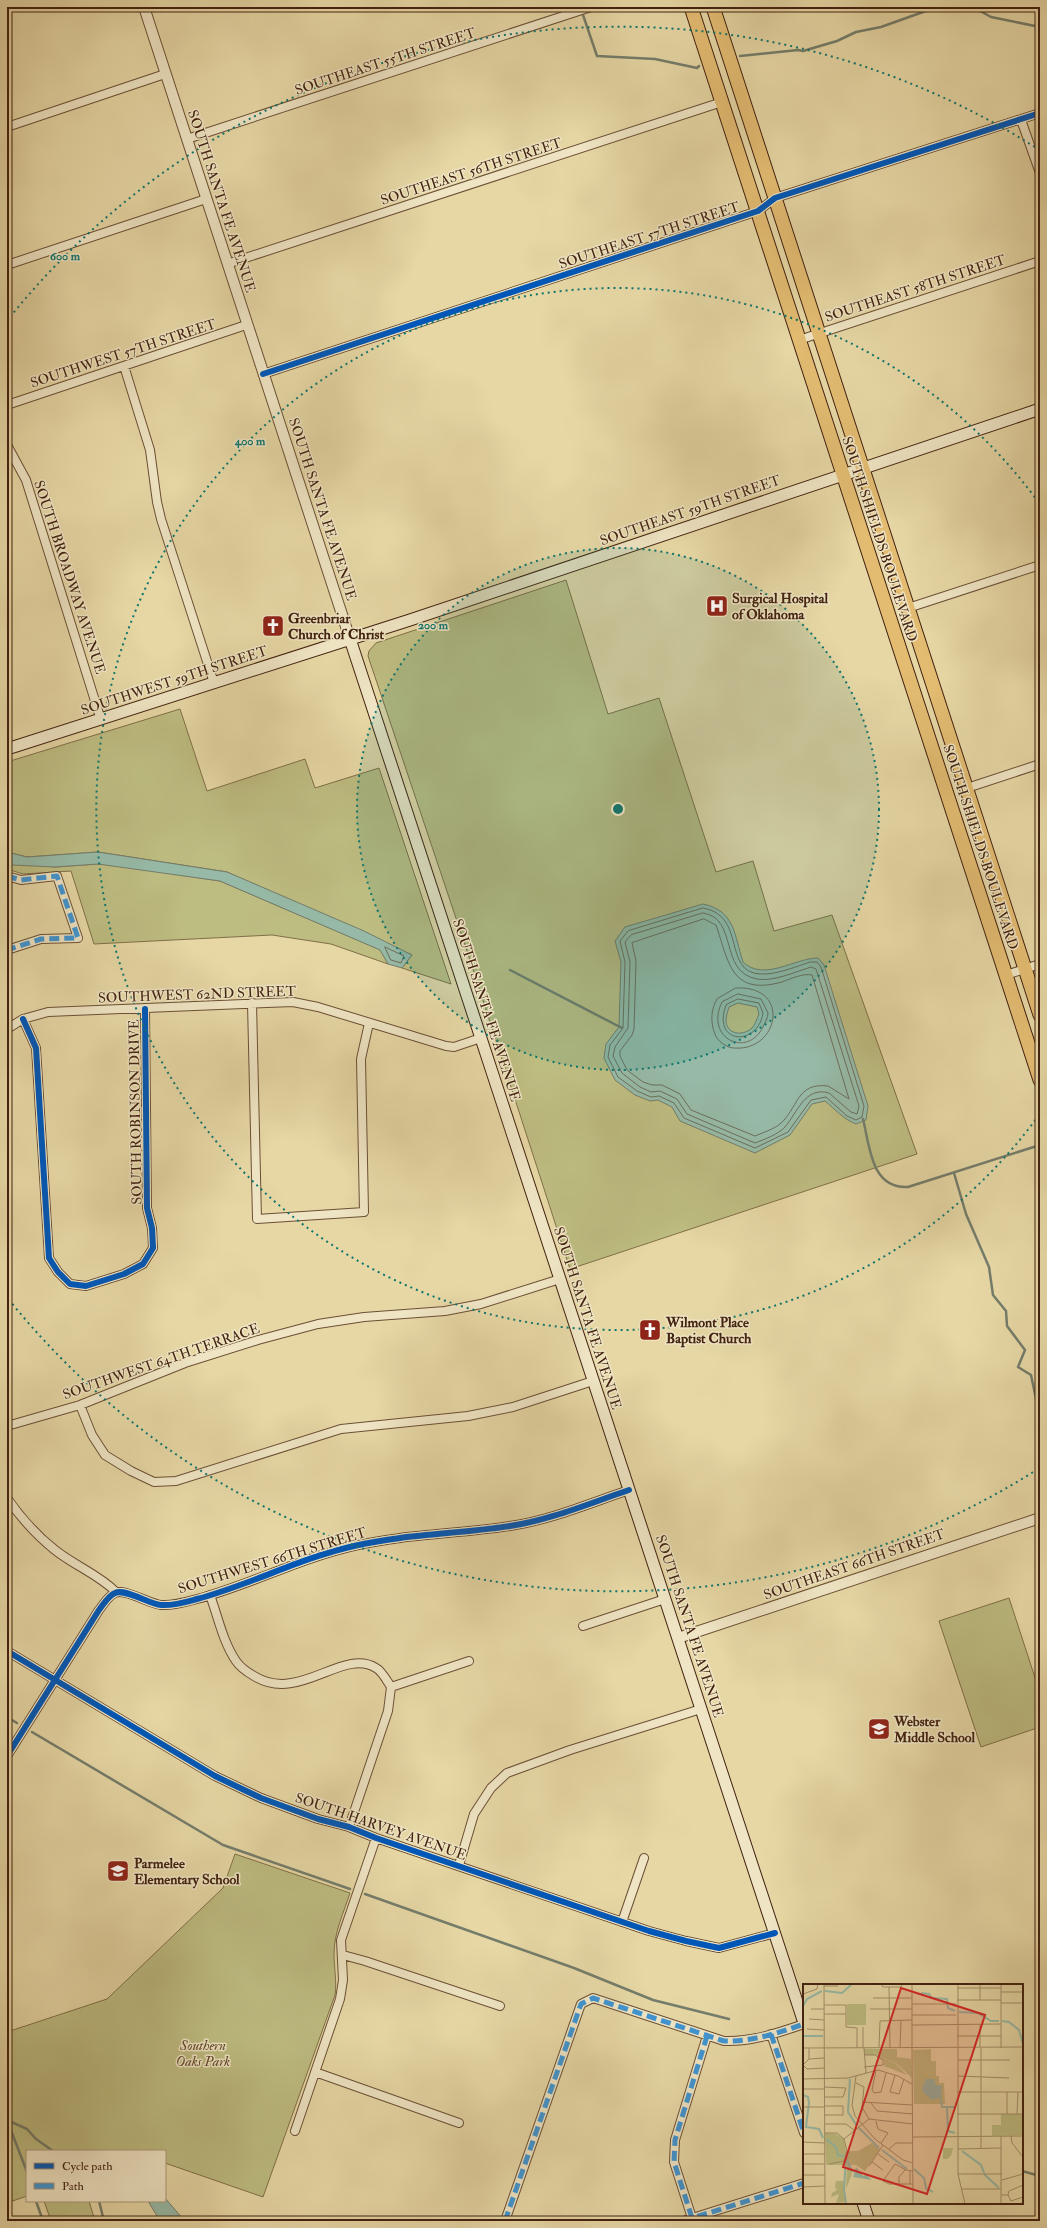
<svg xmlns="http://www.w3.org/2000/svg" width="1047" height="2228" viewBox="0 0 1047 2228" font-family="'IM FELL Double Pica',serif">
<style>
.green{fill:#bdbc81;stroke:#806f48}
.water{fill:#96baa7;stroke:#747d6b;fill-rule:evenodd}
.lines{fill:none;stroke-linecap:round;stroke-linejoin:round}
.shore{stroke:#6c6e5c;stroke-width:1}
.stream{stroke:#747d6b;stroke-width:2.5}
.minor-casing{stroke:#6b4f35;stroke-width:10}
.tertiary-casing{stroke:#6b4f35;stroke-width:12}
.secondary-casing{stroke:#422210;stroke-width:13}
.primary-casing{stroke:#422210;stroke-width:15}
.minor{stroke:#efe5c4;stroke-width:8}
.tertiary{stroke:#efe5c4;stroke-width:10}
.secondary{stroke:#efe5c4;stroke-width:11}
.primary{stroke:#e3bc72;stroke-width:13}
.quiet{stroke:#3f95d3;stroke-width:5;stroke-dasharray:10 5;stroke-linecap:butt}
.cycleway-casing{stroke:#efe5c4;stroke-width:8}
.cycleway{stroke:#0057b8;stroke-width:6}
.ring{fill:none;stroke:#0f766e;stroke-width:2;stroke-dasharray:2 4}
.labels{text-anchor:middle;stroke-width:3;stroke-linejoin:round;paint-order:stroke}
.street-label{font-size:14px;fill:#422210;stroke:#efe5c4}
.poi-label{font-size:14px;font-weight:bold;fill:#422210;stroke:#efe5c4;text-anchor:start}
.park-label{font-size:14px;font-style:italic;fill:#61482c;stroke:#efe5c4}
.inset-river{fill:none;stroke:#96baa7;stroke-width:2}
.inset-road{fill:none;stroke:#a48f69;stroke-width:1}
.view{fill:#d62828;fill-opacity:0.15;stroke:#d62828;stroke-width:2}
.inset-edge{fill:none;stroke:#422210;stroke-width:2}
.centre{fill:#0f766e;stroke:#efe5c4;stroke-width:2}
.ring-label{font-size:12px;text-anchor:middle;font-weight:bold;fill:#0f766e;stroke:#efe5c4;stroke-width:3;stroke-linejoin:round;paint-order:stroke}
</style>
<rect width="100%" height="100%" fill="#e6d7a5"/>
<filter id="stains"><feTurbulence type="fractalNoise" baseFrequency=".005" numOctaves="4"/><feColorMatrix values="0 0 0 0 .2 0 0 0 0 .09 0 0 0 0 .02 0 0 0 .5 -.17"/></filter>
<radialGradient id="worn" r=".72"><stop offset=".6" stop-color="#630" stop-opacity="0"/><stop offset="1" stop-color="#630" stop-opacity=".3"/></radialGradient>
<path class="green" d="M566 580 608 714 659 698 716 872 753 861 774 931 832 915 917 1154 570 1269 466 948 368 656 369 651 376 643Z
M180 709 207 791 305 759 315 788 379 768 451 984 402 968 412 955 227 872 98 852 27 857 7 852V762Z
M7 863 55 867 98 864 122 866 220 881 381 950 388 964 331 944 272 935 94 944 71 871 23 874 7 869Z
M1009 1598 1040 1693V1727L981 1747 939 1621Z
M235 1854 350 1893C344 1912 334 1932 334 1954 334 1968 337 1981 335 1995L263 2197 165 2163V2151H27V2196L7 2203V2032L107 1999 223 1888Z
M44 2201H89L95 2221H51Z"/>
<path class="water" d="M7 852 27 857 98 852 227 872 364 931 412 955 402 968 388 964 380 950 220 881 98 864 55 867 12 865 7 863Z
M703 904C735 911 734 934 743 962 764 982 795 958 818 958L824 965 868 1106 866 1120 856 1124C843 1119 835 1109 825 1101L812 1104 790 1135 755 1153 680 1121 672 1107 658 1100 650 1101 635 1095 615 1080 604 1058 606 1044 619 1027 621 962 615 941 625 927ZM738 1003 757 1007 759 1014C757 1018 755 1025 752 1028 742 1037 726 1034 726 1020 726 1016 728 1011 729 1007Z
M165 2198 183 2219 187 2221H160L148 2201H165Z"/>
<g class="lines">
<path class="shore" d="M703 908C747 915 722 972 760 974 776 975 795 967 810 962H817L821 967 864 1106 862 1117 856 1120 847 1116 826 1097 811 1100 788 1132 755 1148 684 1118 674 1103 659 1096 651 1097 637 1091 618 1077 608 1057 610 1045 623 1028 625 962 620 941 628 931Z
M703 913C739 918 718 972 757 979 773 982 795 972 811 967L816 969 859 1106 857 1114 851 1112 829 1093C805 1086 797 1113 785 1127 779 1134 763 1140 755 1143L687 1114 677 1099 660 1091 651 1092 640 1087 622 1073 613 1056 615 1047 628 1028 630 962 625 942 631 935Z
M704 919 716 925C729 963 731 996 782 982 790 979 803 973 812 975L849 1099 828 1086C796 1082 798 1109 780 1124 774 1129 762 1133 755 1136L691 1110 680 1094 662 1085H652L643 1082 627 1070 620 1056V1051L632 1035 634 1029 636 961 632 943Z
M385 947 404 956 401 963 391 960Z
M736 988C792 985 779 1052 734 1048 727 1048 717 1041 715 1034 710 1022 711 1009 717 999Z
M738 994 761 999 768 1013C768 1018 765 1022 763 1027 747 1059 704 1038 722 1002Z
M738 999 759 1003 763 1013C758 1047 711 1045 726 1005Z"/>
<path class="stream" d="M973 7 991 17 1040 27
M582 12 597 56 655 59 697 68 699 66
M740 56 798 50 803 51 837 41 856 32 881 27 937 7
M510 970 622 1028
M863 1119C870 1147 871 1189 908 1187L1040 1145
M954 1173 966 1214 989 1267 993 1295 1006 1311 1007 1326 1025 1350 1018 1367 1031 1375 1040 1418
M7 1717 17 1723
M32 1732 223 1845 350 1889
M365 1894 574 1968 653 2000 729 2019
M7 2120 27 2129 36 2139 53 2151
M7 2120 27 2172
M1022 2171 1040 2176
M36 2201 43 2221
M99 2201 104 2221"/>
<g class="minor-casing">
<path id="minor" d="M1021 120 1040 173
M7 127 165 74
M187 139 591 7
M227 264 722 102
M7 265 206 199
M799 340 1040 261
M124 366 150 450 157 502 161 519 214 683
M263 374 758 211 775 198 1040 113
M7 405 246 325
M7 445 26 480 101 720
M908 608 1040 565
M967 788 1040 764
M7 876 21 880 57 876 78 938 41 939 7 950
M1006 975 1040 964
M252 1003 257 1219 364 1212 361 1059 369 1023
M23 1019 36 1048 49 1258 58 1272 70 1284 86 1286 124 1274 143 1264 153 1248 152 1228 147 1208 145 1009
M7 1029 23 1019 48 1012 293 1002 318 1007 446 1046 454 1047 481 1038
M80 1405 92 1435 105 1455 131 1471 154 1482 176 1481 341 1429 468 1416 513 1407 593 1381
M7 1426 80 1405 185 1363 258 1340 318 1324 364 1317 445 1311 481 1304 560 1279
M7 1498C21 1518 36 1535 55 1550 75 1566 98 1574 116 1592
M210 1595C218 1617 223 1642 236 1661 240 1667 247 1672 254 1676 299 1704 343 1647 376 1668 382 1671 387 1681 391 1687L388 1711 349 1827
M583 1626 665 1599
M7 1651 215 1776 261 1798 318 1819 349 1827 376 1838 649 1931 686 1941 719 1948 775 1933
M391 1687 469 1661
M7 1756 99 1610C103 1605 108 1596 115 1593 125 1588 149 1604 161 1605 173 1606 186 1602 197 1599 250 1585 300 1558 354 1546 405 1534 459 1534 510 1526 551 1520 590 1503 629 1490
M459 1865 474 1814 491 1788 507 1773 570 1750 701 1709
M622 1922 644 1858
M343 1955 365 1961 500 2006
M771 2034 804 2133
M315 2072 459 2123
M295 2131 340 1999 343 1980 341 1940 376 1838
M692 2218 674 2162 675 2140 707 2036
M505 2221 581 2004 593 1998 724 2041C751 2042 778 2033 804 2024
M683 2221 804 2183"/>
</g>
<g class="tertiary-casing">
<path id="tertiary" d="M144 7 350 639
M678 1638 1040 1518"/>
</g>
<g class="secondary-casing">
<path id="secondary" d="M350 639 804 2023
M7 749 410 620 1040 409
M863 2203 869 2221"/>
</g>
<g class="primary-casing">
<path id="primary" d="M691 7 1040 1080
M713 7 1040 1015"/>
</g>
<use href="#minor" class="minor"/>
<use href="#tertiary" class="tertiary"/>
<use href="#secondary" class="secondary"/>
<use href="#primary" class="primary"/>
<path class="quiet" d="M7 876 21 880 57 876 78 938 41 939 7 950
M771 2034 804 2133
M692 2218 674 2162 675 2140 707 2036
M505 2221 581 2004 593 1998 724 2041C751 2042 778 2033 804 2024
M683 2221 804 2183"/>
<g class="cycleway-casing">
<path id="cycleway" d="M263 374 758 211 775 198 1040 113
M23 1019 36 1048 49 1258 58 1272 70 1284 86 1286 124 1274 143 1264 153 1248 152 1228 147 1208 145 1009
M7 1651 215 1776 261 1798 318 1819 349 1827 376 1838 649 1931 686 1941 719 1948 775 1933
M7 1756 99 1610C103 1605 108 1596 115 1593 125 1588 149 1604 161 1605 173 1606 186 1602 197 1599 250 1585 300 1558 354 1546 405 1534 459 1534 510 1526 551 1520 590 1503 629 1490"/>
</g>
<use href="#cycleway" class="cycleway"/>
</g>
<circle cx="618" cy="809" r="261" fill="#0f766e" fill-opacity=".12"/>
<g class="ring">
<circle cx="618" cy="809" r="261"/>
<path d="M1039 1115A521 521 0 1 1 1039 503"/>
<path d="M1038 1469A782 782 0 0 1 10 1301M10 317A782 782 0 0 1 1038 149"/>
</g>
<defs>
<g id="hospital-square" transform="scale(1.15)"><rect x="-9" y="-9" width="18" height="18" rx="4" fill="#8f2418" stroke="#efe5c4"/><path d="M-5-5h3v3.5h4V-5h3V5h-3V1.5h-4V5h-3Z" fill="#fff"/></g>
<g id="church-square" transform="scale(1.15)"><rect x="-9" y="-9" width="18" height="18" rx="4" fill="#8f2418" stroke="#efe5c4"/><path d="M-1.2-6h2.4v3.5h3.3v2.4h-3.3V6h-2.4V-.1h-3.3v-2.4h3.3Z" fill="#fff"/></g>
<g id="school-square" transform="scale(1.15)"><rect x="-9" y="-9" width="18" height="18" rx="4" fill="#8f2418" stroke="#efe5c4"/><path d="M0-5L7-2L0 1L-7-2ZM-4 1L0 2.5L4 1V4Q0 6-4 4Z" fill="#fff"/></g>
</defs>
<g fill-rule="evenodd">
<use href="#hospital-square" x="717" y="606"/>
<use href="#church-square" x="273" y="626"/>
<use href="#church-square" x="650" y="1330"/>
<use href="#school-square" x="879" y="1729"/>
<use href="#school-square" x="118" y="1871"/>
</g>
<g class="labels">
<g class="street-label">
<text transform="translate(385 61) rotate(-18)" y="5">SOUTHEAST 55TH STREET</text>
<text transform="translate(471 171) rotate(-18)" y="5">SOUTHEAST 56TH STREET</text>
<text transform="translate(222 201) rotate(72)" y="5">SOUTH SANTA FE AVENUE</text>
<text transform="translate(649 235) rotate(-18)" y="5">SOUTHEAST 57TH STREET</text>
<text transform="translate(915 288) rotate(-18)" y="5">SOUTHEAST 58TH STREET</text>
<text transform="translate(123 353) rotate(-18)" y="5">SOUTHWEST 57TH STREET</text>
<text transform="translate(323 509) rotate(72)" y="5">SOUTH SANTA FE AVENUE</text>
<text transform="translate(690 510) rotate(-19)" y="5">SOUTHEAST 59TH STREET</text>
<text transform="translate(880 539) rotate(72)" y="5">SOUTH SHIELDS BOULEVARD</text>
<text transform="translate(70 577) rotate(72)" y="5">SOUTH BROADWAY AVENUE</text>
<text transform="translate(174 680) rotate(-18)" y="5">SOUTHWEST 59TH STREET</text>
<text transform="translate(981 847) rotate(72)" y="5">SOUTH SHIELDS BOULEVARD</text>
<text transform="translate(197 994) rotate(-2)" y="5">SOUTHWEST 62ND STREET</text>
<text transform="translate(487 1010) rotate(72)" y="5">SOUTH SANTA FE AVENUE</text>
<text transform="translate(135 1112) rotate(-91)" y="5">SOUTH ROBINSON DRIVE</text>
<text transform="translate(588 1318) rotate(72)" y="5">SOUTH SANTA FE AVENUE</text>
<text transform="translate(161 1361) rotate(-19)" y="5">SOUTHWEST 64TH TERRACE</text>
<text transform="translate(272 1560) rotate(-17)" y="5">SOUTHWEST 66TH STREET</text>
<text transform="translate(854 1564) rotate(-19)" y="5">SOUTHEAST 66TH STREET</text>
<text transform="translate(690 1626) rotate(72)" y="5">SOUTH SANTA FE AVENUE</text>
<text transform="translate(381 1826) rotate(19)" y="5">SOUTH HARVEY AVENUE</text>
</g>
<g class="poi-label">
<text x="732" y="603">Surgical Hospital<tspan x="732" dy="16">of Oklahoma</tspan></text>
<text x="288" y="623">Greenbriar<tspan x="288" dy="16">Church of Christ</tspan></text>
<text x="666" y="1327">Wilmont Place<tspan x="666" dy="16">Baptist Church</tspan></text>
<text x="894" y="1726">Webster<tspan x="894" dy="16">Middle School</tspan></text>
<text x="134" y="1868">Parmelee<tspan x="134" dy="16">Elementary School</tspan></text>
</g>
<g class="park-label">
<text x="203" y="2050">Southern<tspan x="203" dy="16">Oaks Park</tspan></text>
</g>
</g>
<g transform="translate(803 1984)">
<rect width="220" height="220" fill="#e6d7a5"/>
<path d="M44 20H63V41H44ZM61 65H94V73L108 75 109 94 94 80 77 73 69 66 76 73 93 80 104 91 81 82V76L77 75 72 71H61ZM128 65V77H133V92H136V99H141L142 120H111L110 66ZM198 130H220V151L189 152V141H198ZM22 149 33 150 41 155 43 167H55L69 159 77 165 62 187 53 181H47L49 190 43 205 44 181H23ZM140 164H150L148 172 144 175H140ZM33 197H41L42 218 33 219 36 210 28 213 29 209 34 206 32 203Z" fill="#bdbc81"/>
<path d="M123 95H131L133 101 139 102 138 116 135 114 129 116 120 108 119 104ZM53 183 60 192 63 191 69 196 50 193Z" fill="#96baa7"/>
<path class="inset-river" d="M22 7 39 9 49 0M118 9 126 10 129 14 144 15 145 24 152 27M0 22 4 15 19 7M156 28 175 29 188 37H196M199 37 206 38 216 46 220 60M0 52H20M47 95 45 128 54 142M0 111 5 113 6 119 3 143 16 145 20 154M138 116 139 123H152M144 123 145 147 152 149M56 144 76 164M23 155 33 163 35 171 41 172M79 166 104 185M159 167 178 181 181 189M43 174 41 205 43 220M43 174 49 187H53M111 185 121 194 123 204 130 208M181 190 196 204"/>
<path class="inset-road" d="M21 0 22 220M78 0 80 3H98L99 0M109 0V64M155 0V190L162 220M177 0V16M21 2H35M86 3 87 64M154 4H198M198 8H220M0 10 14 5 15 0M70 14H109M154 16H198M198 19H220M220 19V42M109 20H153M21 21H43V43L54 44V64M8 25H21M67 25H109M21 30H43M109 31H153M6 35 21 36M177 40V63M109 41 198 40M4 45 21 46M154 52H198M76 63 77 37 109 36M0 64 220 63M60 64V43M61 64 63 89M97 64 98 36M109 64 110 220M178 64V165M198 64V0M61 71H72L80 76V81L61 83M6 75 21 74M155 76H207M0 81 4 85 21 84M0 81 6 75V64M73 86 69 106 71 109 78 108 83 89M92 91 87 108 96 110 101 95M53 92 49 121 52 132 72 155 100 176 110 179M155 92 206 94M0 95 45 94 75 86 95 92 109 100M53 99 61 103 59 123 66 135M21 103 43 104 40 113H21M0 105H21M154 108H220M59 118 110 121M68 119 74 127 110 130M0 123H21M154 130H220M204 130V108M214 130 215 108M21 131H40V122H22M73 137 75 145 85 149 78 159M22 140H43L51 146M22 149H34L41 155 66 135 110 140M208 152 209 159 220 173M110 153 220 152M0 158 22 159M86 165 93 159H110M155 165 198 164M0 170H22M75 170 86 178M69 178 80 186M0 180H22M26 180 41 177 44 167 41 155M66 182 80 161M107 187V200M110 187 103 186 92 180 80 197 86 200H110M155 190H199M0 191H22M199 196 220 190M96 200V193L102 186M0 203 22 202M158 205H198M199 211H205L206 207 220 201M205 211 208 217 220 213M198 220V152"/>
<path class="view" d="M98 4 182 31 124 210 40 183Z"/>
<rect width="220" height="220" class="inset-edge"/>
</g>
<circle cx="618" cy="809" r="6" class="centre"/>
<g class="ring-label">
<text x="65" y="260">600 m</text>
<text x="250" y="445">400 m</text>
<text x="433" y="629">200 m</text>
</g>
<rect width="1047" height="2228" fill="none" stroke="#e6d7a5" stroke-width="24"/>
<rect x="8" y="8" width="1031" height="2212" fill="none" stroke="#422210" stroke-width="2"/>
<rect x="12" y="12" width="1023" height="2204" fill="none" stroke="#422210"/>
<rect x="26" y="2150" width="140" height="52" fill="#efe5c4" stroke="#aa977c"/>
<rect x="34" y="2163" width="20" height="6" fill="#0057b8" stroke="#aa977c"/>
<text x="62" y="2170" font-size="12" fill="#422210">Cycle path</text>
<rect x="34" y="2183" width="20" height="6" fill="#3f95d3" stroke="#aa977c"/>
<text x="62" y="2190" font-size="12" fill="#422210">Path</text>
<rect width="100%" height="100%" filter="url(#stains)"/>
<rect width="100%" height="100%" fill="url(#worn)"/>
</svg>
